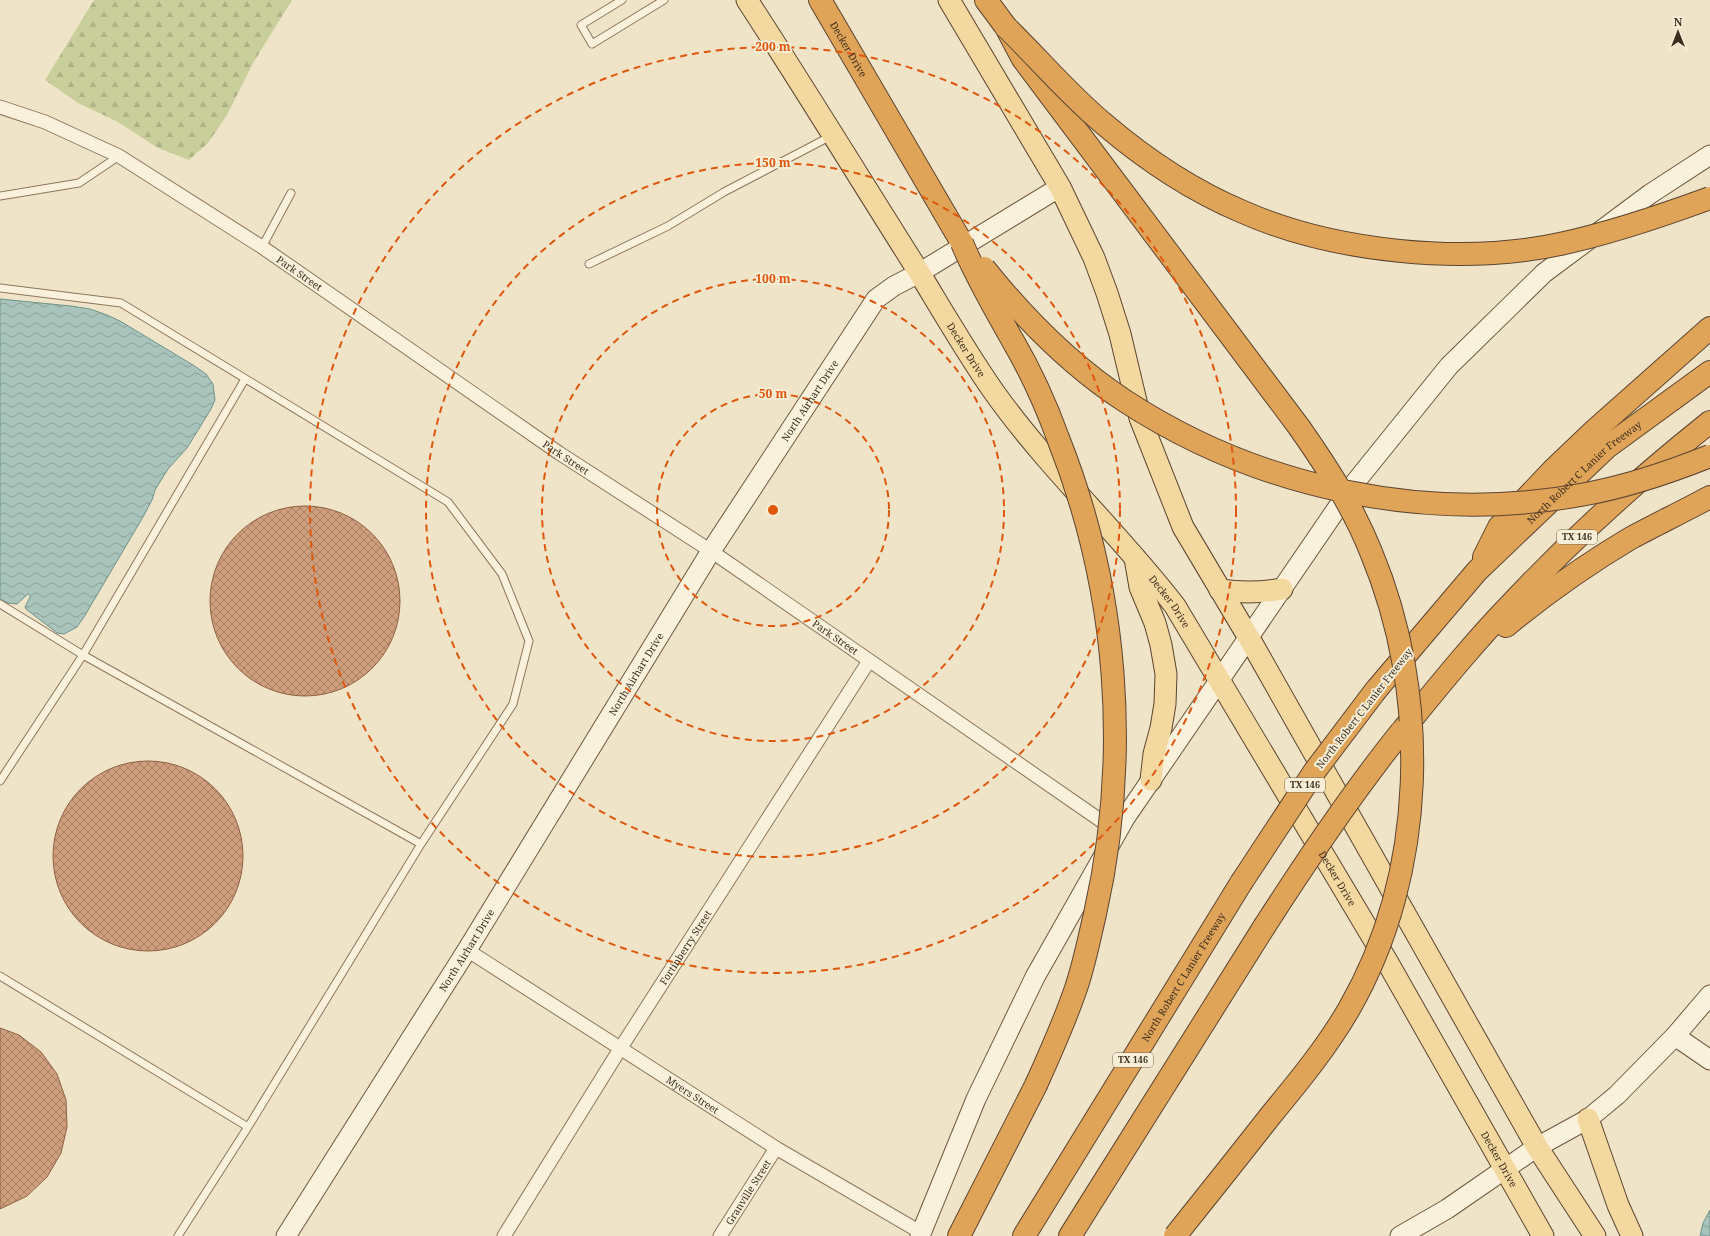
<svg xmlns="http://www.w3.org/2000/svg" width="1710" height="1236" viewBox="0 0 1710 1236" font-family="'Noto Serif',serif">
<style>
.forest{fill:url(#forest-firs)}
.water{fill:url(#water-waves);stroke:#6f938a}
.building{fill:url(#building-cross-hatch);stroke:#8d5f41}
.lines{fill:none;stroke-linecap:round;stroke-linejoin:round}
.lane-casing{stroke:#8d765c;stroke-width:9}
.street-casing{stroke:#8d765c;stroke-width:15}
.secondary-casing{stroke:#6f573f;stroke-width:21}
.primary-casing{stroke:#5b4430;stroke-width:23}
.highway-casing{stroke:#5b4430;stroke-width:24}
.lane{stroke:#faf1dc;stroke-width:7}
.street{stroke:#faf1dc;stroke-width:13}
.secondary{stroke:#faf1dc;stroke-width:19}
.primary{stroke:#f3d9a0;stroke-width:21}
.highway{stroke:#e0a458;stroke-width:22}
.highway-bridge-casing{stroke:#5b4430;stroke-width:24;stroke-linecap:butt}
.highway-bridge{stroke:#e0a458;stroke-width:22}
.ring{fill:none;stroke:#df570d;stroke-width:2;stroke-dasharray:7 5}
.labels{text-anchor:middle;stroke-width:4;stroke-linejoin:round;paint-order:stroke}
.shield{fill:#f7eed8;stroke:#756857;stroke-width:1}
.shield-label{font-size:9px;font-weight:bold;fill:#3d2e20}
.street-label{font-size:10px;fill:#3d2e20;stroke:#f7eed8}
.centre{fill:#df570d;stroke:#f7eed8;stroke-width:2}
.ring-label{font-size:12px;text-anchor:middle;font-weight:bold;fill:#df570d;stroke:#f7eed8;stroke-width:4;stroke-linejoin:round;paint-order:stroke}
</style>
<defs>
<pattern id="forest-firs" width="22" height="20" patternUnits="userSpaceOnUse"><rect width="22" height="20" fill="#c9cf9b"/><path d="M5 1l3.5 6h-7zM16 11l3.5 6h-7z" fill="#aeb285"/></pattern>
<pattern id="water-waves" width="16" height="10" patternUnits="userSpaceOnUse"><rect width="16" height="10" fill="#a9c4bc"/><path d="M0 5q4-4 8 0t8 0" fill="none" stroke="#8ba098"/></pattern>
<pattern id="building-cross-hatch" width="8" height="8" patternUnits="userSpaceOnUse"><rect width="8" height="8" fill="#cf9f7d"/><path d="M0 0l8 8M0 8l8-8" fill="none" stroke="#a98266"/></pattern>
</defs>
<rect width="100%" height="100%" fill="#f0e4c8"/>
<path class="forest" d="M94 0H292L253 63 227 115 208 143 189 160 158 148 118 122 78 103 45 80Z"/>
<path class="water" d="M0 299 71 306 90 309 107 315 120 321 193 365 206 374 213 384 215 400 211 409 187 448 168 469 155 490 152 500 143 517 84 617 77 627 64 634 57 633 26 609 25 607 30 597V595L28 594 17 604 8 603 0 599Z
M1710 1210V1236H1700L1703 1223Z"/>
<path class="building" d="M210 601a95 95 0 1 1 190 0a95 95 0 1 1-190 0Z
M53 856a95 95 0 1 1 190 0a95 95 0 1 1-190 0Z
M0 1028 19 1035 41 1052 57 1074 66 1100 67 1127 61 1153 47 1177 27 1196 0 1209Z"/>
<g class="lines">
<g class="lane-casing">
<path id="lane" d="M622 0 581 25 592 44 664 0
M0 196 79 183 119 156
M262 247 291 193
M589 264 668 226 724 192 831 136
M0 288 121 303 448 502 502 574 529 641 513 704 421 844 248 1127 178 1236
M0 604 83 655 421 844
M0 781 83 655 245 379
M0 976 248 1127"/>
</g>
<g class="street-casing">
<g id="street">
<path id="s1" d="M0 107 45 122 119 156 262 247 559 453 711 551 1113 829"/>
<path id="s2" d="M467 950 776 1148 922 1233"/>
<path id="s3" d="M504 1236 620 1049 869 661"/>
<path id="s4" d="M720 1236 776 1148"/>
</g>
</g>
<g class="secondary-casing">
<g id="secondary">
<path d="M1675 1036 1710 1060"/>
<path id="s5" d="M286 1236 467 950 711 551 876 299 894 286 919 273 1060 187"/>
<path d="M920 1236 976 1099 1035 977 1125 818 1353 485 1449 366 1544 273 1650 194 1710 155"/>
<path d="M1400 1236 1447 1209 1537 1147 1588 1119 1617 1095 1675 1036 1710 995"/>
</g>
</g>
<g class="primary-casing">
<g id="primary">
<path id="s6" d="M747 0C805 89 860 179 917 269 942 310 966 352 994 392 1048 468 1118 532 1175 606L1388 963 1543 1236"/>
<path d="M949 0 1060 187 1094 258 1107 293 1120 334 1140 418 1183 527 1249 638 1537 1147 1595 1236"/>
<path d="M1135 558 1140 587 1155 623 1161 645 1166 674 1165 704 1161 728 1154 754 1151 780"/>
<path d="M1220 590C1242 593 1260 593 1282 589"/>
<path d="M1588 1119 1618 1205 1632 1236"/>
</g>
</g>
<g class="highway-casing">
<g id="highway">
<path id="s7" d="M820 0 962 243"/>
<path d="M986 0 1006 27 1023 59 1299 427"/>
<path d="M1484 557 1499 527 1553 470 1595 430 1710 328"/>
<path d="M1506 626C1545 594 1587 564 1631 538 1657 524 1684 511 1710 497"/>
<path id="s8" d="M1376 690 1477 571 1607 447 1710 372"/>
<path d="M1402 731C1438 687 1474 642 1514 601 1575 536 1641 477 1710 422"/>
<path d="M959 1236 1036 1085"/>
<path id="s9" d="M1024 1236 1241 883"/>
<path d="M1070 1236 1264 927"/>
</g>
</g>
<use href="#lane" class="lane"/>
<use href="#street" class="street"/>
<use href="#secondary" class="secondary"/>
<use href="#primary" class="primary"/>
<use href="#highway" class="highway"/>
<g class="highway-bridge-casing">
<path id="highway-bridge" d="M1006 27C1039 59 1068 94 1104 124 1145 159 1193 191 1243 212 1334 252 1463 265 1560 244 1611 233 1661 216 1710 198
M962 243C976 277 995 309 1013 341 1031 372 1046 405 1058 438 1118 589 1131 755 1095 914 1089 939 1084 966 1075 991 1064 1023 1050 1054 1036 1085
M984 268C1024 318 1070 365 1125 401 1260 489 1428 524 1586 494 1629 486 1670 472 1710 456
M1241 883 1314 772 1376 690
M1264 927C1307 860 1351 794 1401 732
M1175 1236C1207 1196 1239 1156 1271 1115 1299 1081 1327 1047 1349 1009 1427 873 1431 695 1371 552 1353 507 1327 467 1299 427"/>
</g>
<use href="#highway-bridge" class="highway-bridge"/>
</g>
<g class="ring">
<circle cx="773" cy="510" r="116"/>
<circle cx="773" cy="510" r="231"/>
<circle cx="773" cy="510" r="347"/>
<circle cx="773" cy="510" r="463"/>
</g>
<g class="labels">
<g class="shield">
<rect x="1557" y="530" width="40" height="14" rx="3"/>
<rect x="1285" y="778" width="40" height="14" rx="3"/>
<rect x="1113" y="1053" width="40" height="14" rx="3"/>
</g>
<g class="shield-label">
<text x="1577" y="540">TX 146</text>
<text x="1305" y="788">TX 146</text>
<text x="1133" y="1063">TX 146</text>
</g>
<g class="street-label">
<text dy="4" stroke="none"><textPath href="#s7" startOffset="57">Decker Drive</textPath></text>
<text dy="4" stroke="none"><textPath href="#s1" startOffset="344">Park Street</textPath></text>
<text dy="4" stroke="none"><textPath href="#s6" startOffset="413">Decker Drive</textPath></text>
<text dy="4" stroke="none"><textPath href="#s5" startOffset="986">North Airhart Drive</textPath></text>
<text dy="4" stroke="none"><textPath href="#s1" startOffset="668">Park Street</textPath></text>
<text dy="4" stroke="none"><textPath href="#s8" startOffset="302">North Robert C Lanier Freeway</textPath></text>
<text dy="4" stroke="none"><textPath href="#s6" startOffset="737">Decker Drive</textPath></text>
<text dy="4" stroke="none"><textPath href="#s1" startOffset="992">Park Street</textPath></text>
<text dy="4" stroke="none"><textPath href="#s5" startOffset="662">North Airhart Drive</textPath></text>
<text transform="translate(1364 708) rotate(-52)" y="4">North Robert C Lanier Freeway</text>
<text dy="4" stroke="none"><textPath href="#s6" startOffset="1061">Decker Drive</textPath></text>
<text dy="4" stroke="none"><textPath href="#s3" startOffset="341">Fortinberry Street</textPath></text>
<text dy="4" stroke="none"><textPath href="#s5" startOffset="338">North Airhart Drive</textPath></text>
<text dy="4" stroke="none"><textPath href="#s9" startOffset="304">North Robert C Lanier Freeway</textPath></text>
<text dy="4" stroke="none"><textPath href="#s2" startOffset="268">Myers Street</textPath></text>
<text dy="4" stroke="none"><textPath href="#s6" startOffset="1385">Decker Drive</textPath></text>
<text dy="4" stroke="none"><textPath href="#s4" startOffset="52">Granville Street</textPath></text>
</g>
</g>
<circle cx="773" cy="510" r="6" class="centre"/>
<g class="ring-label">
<text x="773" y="51">200 m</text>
<text x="773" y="167">150 m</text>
<text x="773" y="283">100 m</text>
<text x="773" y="398">50 m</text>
</g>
<g transform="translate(1678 32)" stroke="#f7eed8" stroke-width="3" paint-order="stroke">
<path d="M0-3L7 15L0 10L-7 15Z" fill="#3d2e20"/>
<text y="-6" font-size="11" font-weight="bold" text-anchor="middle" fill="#3d2e20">N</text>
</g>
</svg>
